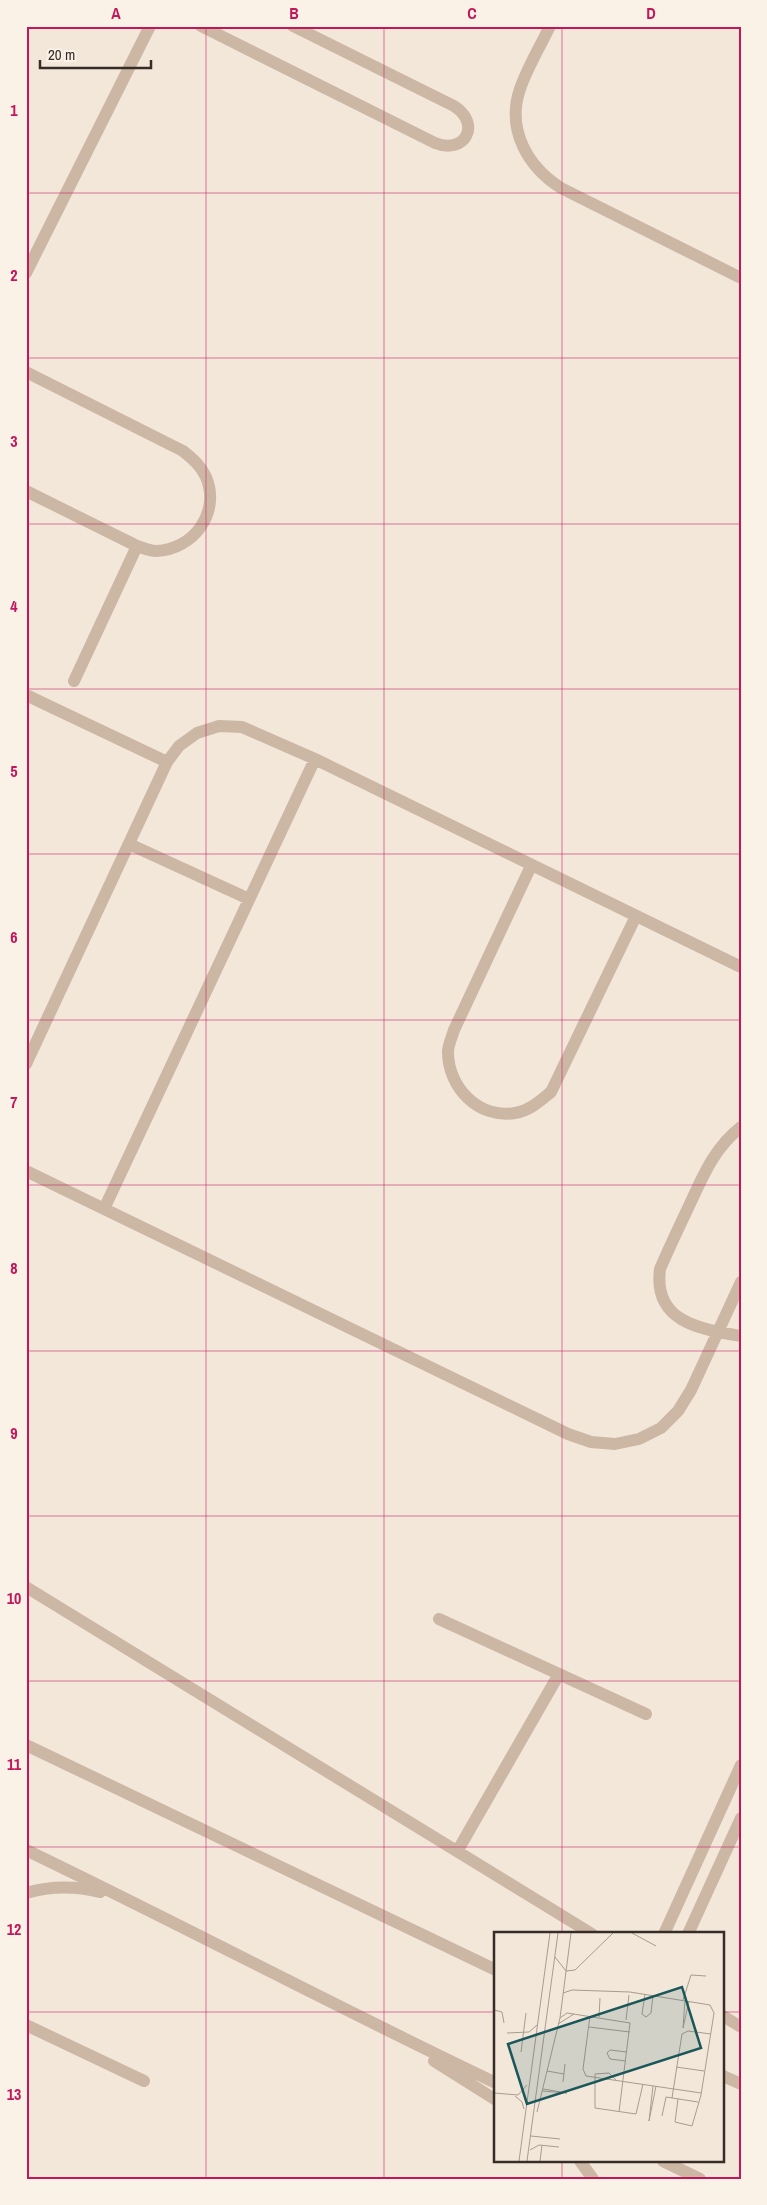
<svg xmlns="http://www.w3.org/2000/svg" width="767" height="2205" viewBox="0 0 767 2205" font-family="'Archivo Narrow',sans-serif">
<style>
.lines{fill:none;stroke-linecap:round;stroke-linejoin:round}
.minor{stroke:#ccb7a5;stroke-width:12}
.grid{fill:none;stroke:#c2185b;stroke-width:1;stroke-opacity:0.55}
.inset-road{fill:none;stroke:#a89c92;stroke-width:1}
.view{fill:#1a575b;fill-opacity:0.15;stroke:#1a575b;stroke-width:2.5}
.inset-edge{fill:none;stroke:#372c27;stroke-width:2.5}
.neatline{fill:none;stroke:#c2185b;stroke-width:2}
.grid-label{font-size:16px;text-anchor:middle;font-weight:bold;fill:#c2185b}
</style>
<rect width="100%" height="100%" fill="#f3e7da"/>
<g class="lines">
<path class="minor" d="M201 26 435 143C465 155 482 124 454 106L293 26
M550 26C540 47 527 68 520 89 506 130 528 167 561 188L741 278
M26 273 150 26
M26 372 183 451C193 459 201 466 206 477 221 513 193 550 156 551 150 551 143 548 137 546L26 491
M74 681 137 546
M26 695 167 762
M129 844 249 899
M531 866 454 1030C452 1037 448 1045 448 1052 448 1087 478 1119 515 1113 529 1111 540 1101 551 1092L636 916
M26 1064 167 762 179 746 197 733 219 726 242 727 315 759 741 967
M741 1127C714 1148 703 1176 689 1206 679 1227 669 1248 660 1269 653 1322 700 1329 741 1336
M26 1171 568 1434 591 1442 615 1444 639 1439 661 1428 678 1411 691 1390 741 1282
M104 1209 315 759
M26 1587 592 1934
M439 1619 646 1714
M26 1745 496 1970
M26 1850C184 1926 338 2008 496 2083
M458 1850 559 1674
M26 1893C50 1886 76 1886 100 1892
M664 1934 741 1765
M688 1934 741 1818
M723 2016 741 2027
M26 2025 144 2081
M434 2061 496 2100
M723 2076 741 2084
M580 2161 593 2179
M663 2161 700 2179"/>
</g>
<path class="grid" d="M206 26V2179M384 26V2179M562 26V1934M26 193H741M26 358H741M26 524H741M26 689H741M26 854H741M26 1020H741M26 1185H741M26 1351H741M26 1516H741M26 1681H741M26 1847H741M26 2012H496M723 2012H741M562 2161V2179"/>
<g transform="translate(494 1932)">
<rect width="230" height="230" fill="#f3e7da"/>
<path class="inset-road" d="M138 1 162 14M61 25 72 39 81 38 119 1M69 61 78 58 136 60 216 73 220 81 207 163 198 194 181 190 184 167M151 62 148 82 152 85 157 81 159 63M189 68 197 43 212 44M191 68 189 96 195 69M0 78 8 80 10 91M96 84 89 137 92 144 207 161M105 85 106 66M66 86 73 81 136 91 125 180M132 88 135 63M64 92 80 82M95 95 136 100M13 101 35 100 43 93M27 120 32 81M132 129 116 127 113 121 116 118 133 120M182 135 210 139M53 139 70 142M122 148 115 141 101 142V176L142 182 149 152M69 150 71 132M159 154 155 189 162 154M48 159 73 161 49 157M0 161 24 163 33 153M21 164 28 170 30 177M178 166 188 102 194 99 217 102M43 180 66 86 77 1M168 184 172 165 204 170M37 204 66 207M36 218 45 213 65 215M25 229 56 1M33 229 64 1M46 229 48 213"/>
<path class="view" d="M188 55 207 116 33 172 14 112Z"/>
<rect width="230" height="230" class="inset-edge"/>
</g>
<rect width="767" height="2205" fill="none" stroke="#faf1e7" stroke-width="55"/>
<path d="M40 60v8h111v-8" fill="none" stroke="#372c27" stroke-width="2.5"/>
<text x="48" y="60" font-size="15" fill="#372c27" stroke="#faf1e7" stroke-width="4" paint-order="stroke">20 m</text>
<rect x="28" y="28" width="712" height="2150" class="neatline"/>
<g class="grid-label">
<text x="116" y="19">A</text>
<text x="294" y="19">B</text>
<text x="472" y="19">C</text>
<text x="651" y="19">D</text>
<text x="14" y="116">1</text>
<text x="14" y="281">2</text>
<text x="14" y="447">3</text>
<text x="14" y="612">4</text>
<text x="14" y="777">5</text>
<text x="14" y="943">6</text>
<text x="14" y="1108">7</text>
<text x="14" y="1274">8</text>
<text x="14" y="1439">9</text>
<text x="14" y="1604">10</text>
<text x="14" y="1770">11</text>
<text x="14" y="1935">12</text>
<text x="14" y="2100">13</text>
</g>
</svg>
